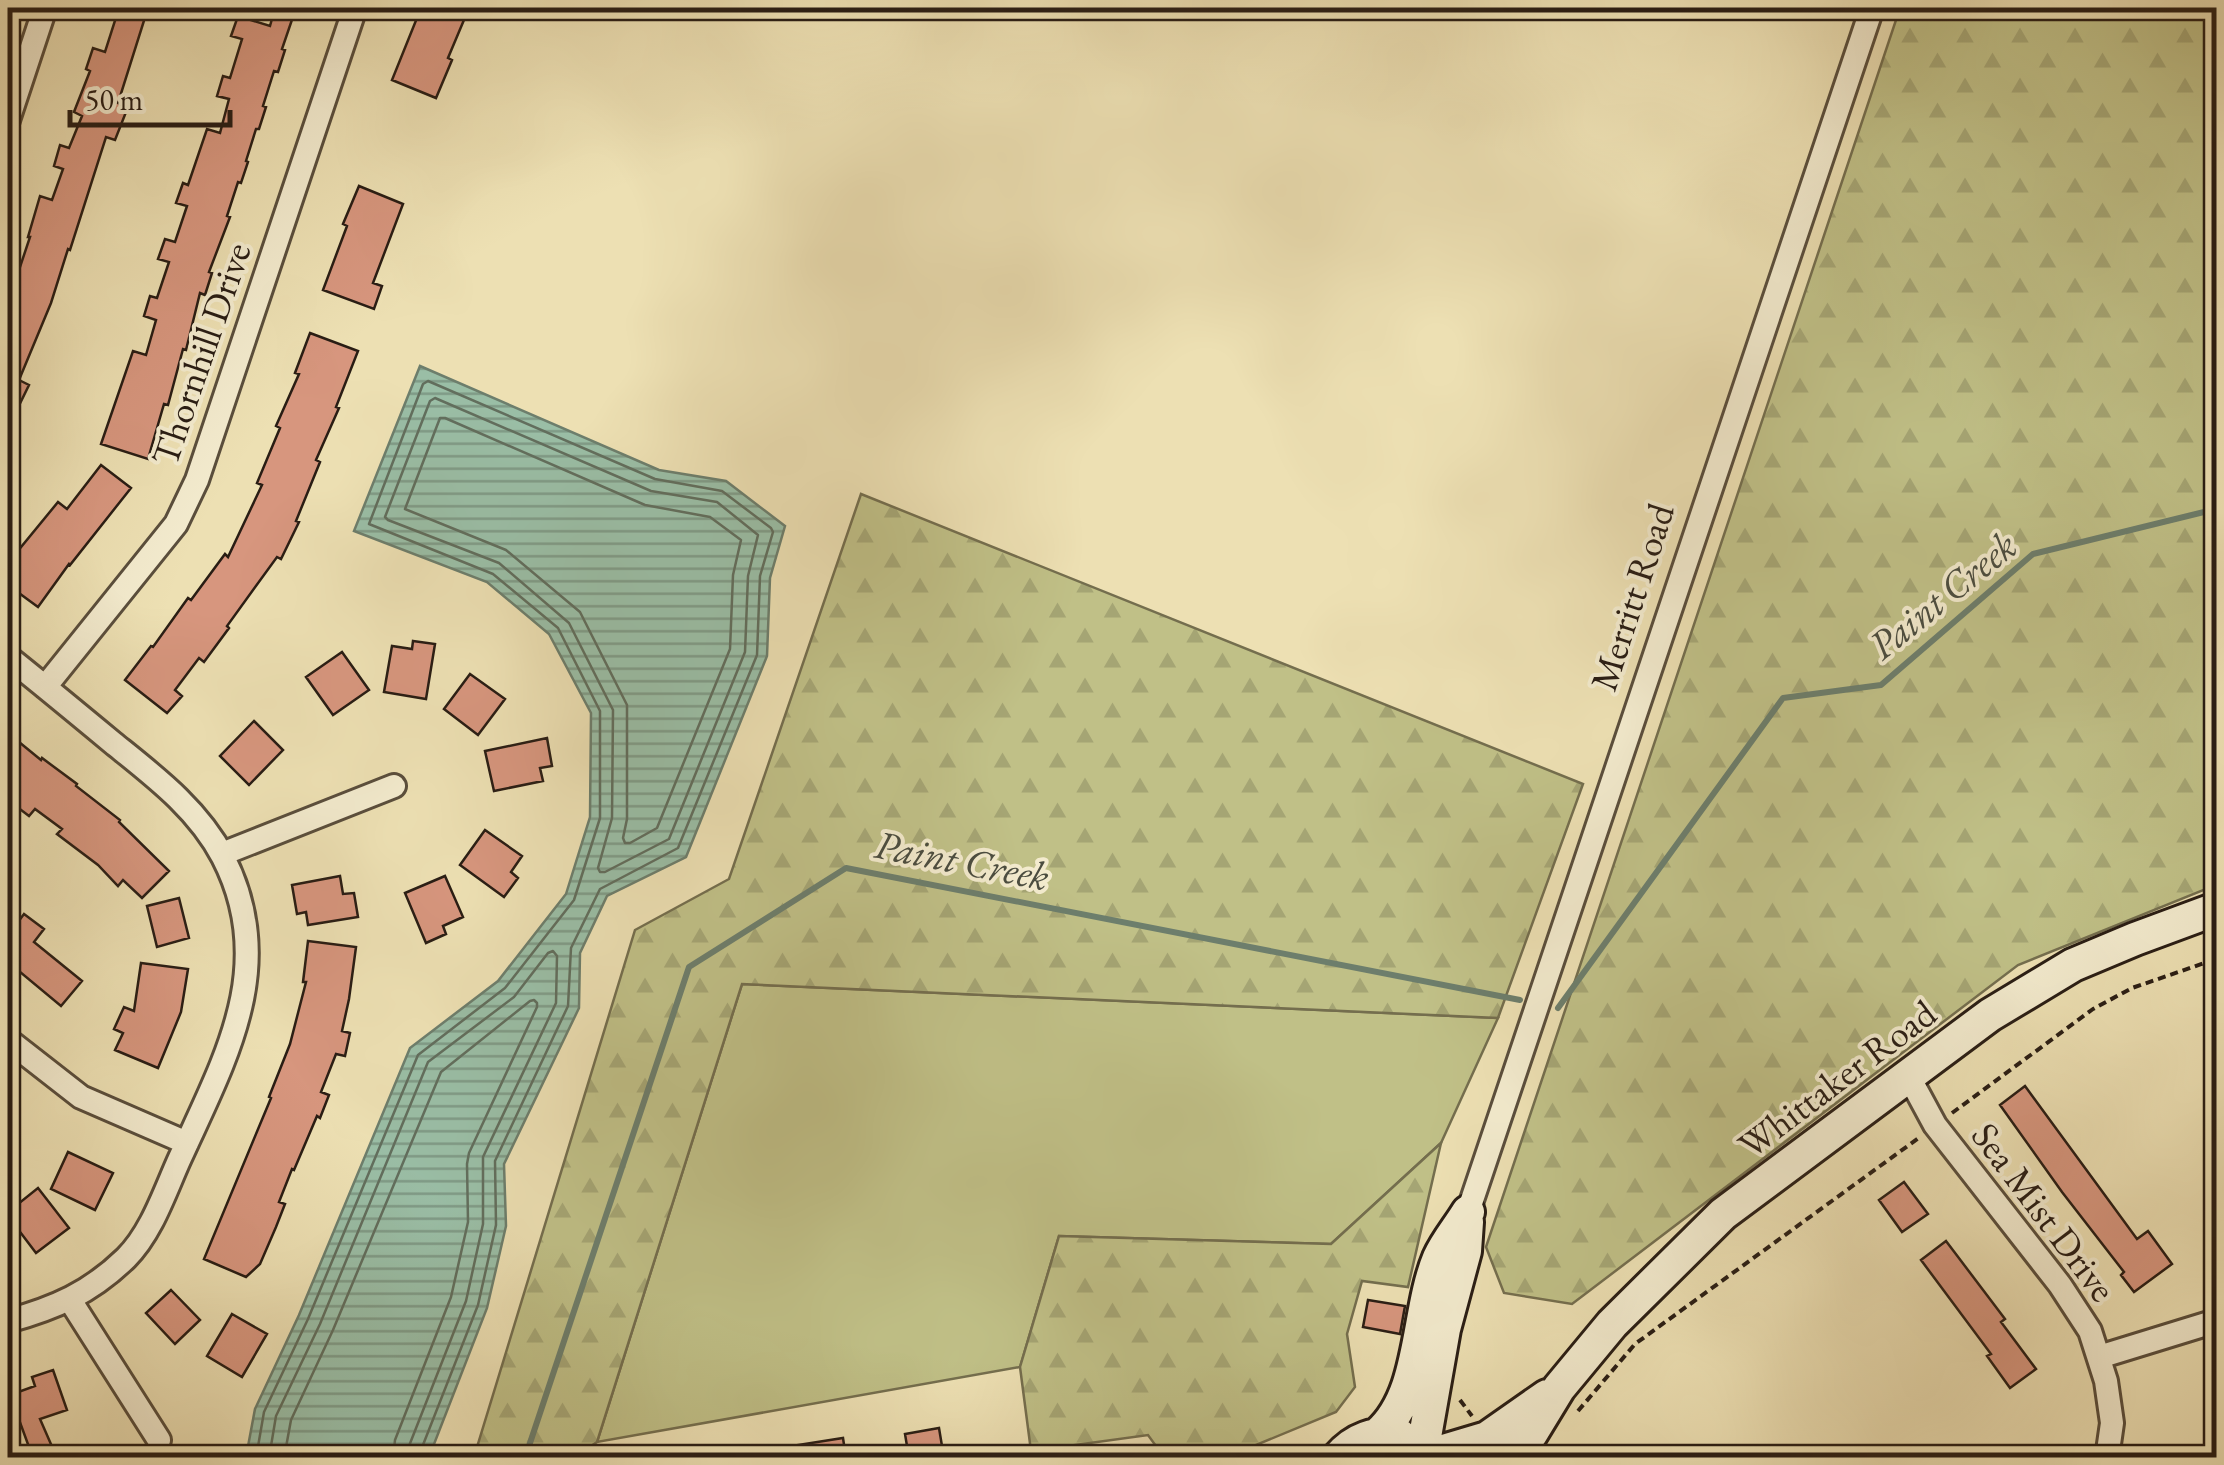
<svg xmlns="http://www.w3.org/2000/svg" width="2224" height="1465" viewBox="0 0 2224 1465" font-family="'EB Garamond',serif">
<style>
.green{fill:#c0c087;stroke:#746e4e;stroke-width:2.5}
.forest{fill:url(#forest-firs);stroke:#746e4e;stroke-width:2.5}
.water{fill:url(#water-rules);stroke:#6d7e6c;stroke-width:2.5}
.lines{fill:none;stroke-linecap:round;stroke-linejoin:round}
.shore{stroke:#626e5d;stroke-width:2.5}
.stream{stroke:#6d7e6c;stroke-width:6}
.building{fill:#d7967e;stroke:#291d14;stroke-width:2.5}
.street-casing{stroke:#5a4e3c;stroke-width:28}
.secondary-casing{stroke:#291d14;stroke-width:38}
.path{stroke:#291d14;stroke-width:4;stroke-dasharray:8 5;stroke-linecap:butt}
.street{stroke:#f3ebce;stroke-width:22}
.secondary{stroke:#f3ebce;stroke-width:32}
.labels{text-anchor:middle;stroke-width:8;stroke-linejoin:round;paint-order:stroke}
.street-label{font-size:38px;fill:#291d14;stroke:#f3ebce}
.water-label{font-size:40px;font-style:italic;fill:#4b4d40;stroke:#f3ebce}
</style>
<defs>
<pattern id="forest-firs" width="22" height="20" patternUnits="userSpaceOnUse" patternTransform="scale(2.5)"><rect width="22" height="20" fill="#c0c087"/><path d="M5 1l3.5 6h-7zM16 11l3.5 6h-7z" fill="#a5a574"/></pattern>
<pattern id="water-rules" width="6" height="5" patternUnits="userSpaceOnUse" patternTransform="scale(2.5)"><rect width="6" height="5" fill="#9abea6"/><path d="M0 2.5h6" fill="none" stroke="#7e9a86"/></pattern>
</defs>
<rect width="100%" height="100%" fill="#ede0b3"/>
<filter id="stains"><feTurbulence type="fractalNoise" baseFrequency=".002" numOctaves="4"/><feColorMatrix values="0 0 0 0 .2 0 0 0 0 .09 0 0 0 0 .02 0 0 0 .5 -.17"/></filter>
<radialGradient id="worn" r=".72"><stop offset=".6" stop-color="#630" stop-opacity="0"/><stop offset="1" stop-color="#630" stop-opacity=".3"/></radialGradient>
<path class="green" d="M742 984 1498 1018 1441 1143 1331 1244 1059 1236 1020 1367 597 1442Z"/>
<path class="forest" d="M1900 8H2216V885L2018 965 1572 1304 1504 1293 1486 1247Z
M861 494 1583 784 1498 1018 742 984 597 1442 574 1457H474L635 930 729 879Z
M1441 1143 1408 1287 1362 1281 1347 1334 1355 1387 1336 1412 1227 1457H1164L1148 1435 1031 1451 1020 1367 1059 1236 1331 1244Z"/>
<path class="water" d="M420 366 659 470 726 481 785 526 770 578 767 656 686 857 607 896 580 953 579 1008 504 1164 506 1226 487 1308 429 1457H246L255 1409 299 1315 410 1048 498 981 566 894 590 817 591 713 549 634 487 582 354 531Z"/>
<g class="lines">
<path class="shore" d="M435 398 651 491 717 502 758 535 748 576 745 652 669 839 605 872H600L598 868 612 818 613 710 569 623 499 563 388 520 385 517 430 401Z
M440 418H445L645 505 710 517 741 540 733 575 730 649 657 828 630 843H625L623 838 627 819V705L580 612 506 550 405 509Z
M256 1458 264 1412 308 1319 418 1055 505 988 574 900 600 818V711L558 628 493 574 369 524 423 384 428 381 655 479 722 491 771 528 773 532 760 576 757 655 678 848 600 889 571 948 568 1006 495 1161 496 1225 478 1305 421 1450 420 1458
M269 1458 276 1416 320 1324 428 1062 514 997 548 953 553 951 557 956 556 1003 483 1157V1224L466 1301 409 1446 408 1458
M284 1458 291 1420 333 1330 441 1072 530 1001 534 1000 537 1003V1007L469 1153 467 1164 468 1222 451 1297 395 1440 393 1458"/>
<path class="stream" d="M1558 1008 1783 698 1881 685 2033 554 2216 509
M525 1458 689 967 846 868 1520 1000"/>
</g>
<path class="building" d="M119 8H148L118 103 128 107 115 140 106 137 70 250 68 249 51 303 19 380 29 385 8 428V303L30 237H28L40 196 52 200 63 169 54 166 60 145 69 148 82 116 74 112 90 71 86 69 93 48 105 52Z
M275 8H296L282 49 285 50 278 72 274 71 263 106 266 107 259 129H256L246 161 248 162 241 183 238 182 227 216 230 217 209 272 212 273 205 295 200 293 186 350 183 349 168 405 164 404 148 459 101 444 133 351 146 355 156 320 144 316 150 296 157 298 169 262 158 259 165 239 175 242 187 206 176 203 183 183 188 185 207 129 220 133 229 99 217 96 223 76 230 78 242 39 231 36 238 16 270 26Z
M421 8H469L448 58 452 60 436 98 392 80Z
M359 186 403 204 373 283 382 286 374 309 323 290 347 226 343 224Z
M310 333 358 351 336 407 339 408 316 460 320 462 296 521 299 522 281 559 277 557 227 626 229 628 204 662 199 658 175 690 182 696 167 713 125 680 151 646 153 647 188 598 191 600 225 554 228 557 262 485 257 483 280 428 276 426 299 374 295 373Z
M101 465 131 488 70 565 69 564 38 607 8 585V563L58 502 67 509Z
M413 641 435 644 426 699 384 692 392 646 412 649Z
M342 652 369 690 333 715 306 677Z
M470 674 505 699 478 735 444 709Z
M254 721 283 750 249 785 220 756Z
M8 733 41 760 42 758 77 784 76 786 120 820 119 822 169 871 142 898 123 880 118 886 98 865 57 834 62 829 35 809 29 816 8 800Z
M547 738 552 766 540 768 543 781 494 791 485 751Z
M485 830 522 856 511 872 518 878 504 897 460 865Z
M340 876 343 894 354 893 358 917 308 925 306 912 297 914 292 885Z
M445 876 463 917 443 926 446 934 426 943 405 893Z
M179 898 189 938 157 947 147 906Z
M8 914 18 922 24 914 44 929 34 942 82 981 61 1006 8 962Z
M308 941 356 947 349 999 342 1031 350 1033 345 1056 336 1054 321 1092 329 1095 320 1118 317 1116 294 1170 292 1169 279 1202 285 1204 276 1227 260 1264 246 1277 204 1259 271 1098 269 1097 290 1044 306 982H303Z
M141 963 188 969 181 1012 158 1068 115 1050 123 1033 114 1029 124 1007 134 1011Z
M2025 1086 2137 1239 2148 1231 2172 1264 2134 1292 2121 1275 2124 1272 2062 1192 2000 1105Z
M68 1152 113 1173 95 1210 51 1189Z
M1904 1182 1928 1214 1902 1232 1879 1200Z
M38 1188 69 1228 36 1253 8 1216V1212Z
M1946 1241 2005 1319 2001 1322 2036 1369 2010 1388 1987 1356 1991 1354 1921 1260Z
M171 1290 200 1320 175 1344 146 1313Z
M1368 1300 1405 1306 1400 1334 1363 1327Z
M232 1314 267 1334 242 1377 207 1356Z
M53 1370 67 1410 40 1419 57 1458H33L10 1395 35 1386 32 1377Z
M939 1428 944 1458H909L905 1434Z
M843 1438 846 1458H780L779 1448Z"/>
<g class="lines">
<g class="street-casing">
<path id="street" d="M8 120 45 8
M8 657C43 685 78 714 113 743 154 776 198 809 223 857 279 965 225 1059 180 1158 165 1191 152 1232 126 1258 90 1293 55 1308 8 1321
M45 687 176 524 197 480 355 8
M222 854 394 786
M8 1040 81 1097 187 1143
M1908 1075 1935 1125 2060 1285 2090 1331 2106 1381 2112 1423 2107 1458
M1468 1212C1605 811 1736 409 1872 8
M70 1300 159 1440
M2099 1357 2216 1321"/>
</g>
<g class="secondary-casing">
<path id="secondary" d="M1378 1434C1424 1394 1416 1313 1439 1258 1446 1242 1459 1227 1468 1212
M1423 1448 1444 1329 1465 1251 1467 1222
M1430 1455 1487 1438 1547 1396
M1338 1458C1354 1439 1375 1431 1400 1436
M1509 1458 1531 1434 1559 1388 1612 1324 1723 1214 1990 1015 2073 965 2135 939 2216 909"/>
</g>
<path class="path" d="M1952 1113 2093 1009 2132 988 2216 959
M1460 1400 1472 1416
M1578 1411 1635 1344 1920 1137"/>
<use href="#street" class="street"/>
<use href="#secondary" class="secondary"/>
</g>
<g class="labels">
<g class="street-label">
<text transform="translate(201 354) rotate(-71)" y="13">Thornhill Drive</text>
<text transform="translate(1632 597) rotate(-72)" y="13">Merritt Road</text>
<text transform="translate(1837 1079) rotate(-37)" y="13">Whittaker Road</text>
<text transform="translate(2044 1212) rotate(53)" y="13">Sea Mist Drive</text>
</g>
<g class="water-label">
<text transform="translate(1942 595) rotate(-39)" y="14">Paint Creek</text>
<text transform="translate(962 860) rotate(11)" y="14">Paint Creek</text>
</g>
</g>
<rect width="2224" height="1465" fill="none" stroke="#ede0b3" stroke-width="40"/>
<rect x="10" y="10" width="2204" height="1445" fill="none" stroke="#291d14" stroke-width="5"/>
<rect x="20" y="20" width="2184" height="1425" fill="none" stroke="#291d14" stroke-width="2.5"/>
<path d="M70 110v15h160v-15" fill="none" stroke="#291d14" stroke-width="5"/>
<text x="85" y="110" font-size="30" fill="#291d14" stroke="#f3ebce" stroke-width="8" paint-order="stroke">50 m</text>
<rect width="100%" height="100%" filter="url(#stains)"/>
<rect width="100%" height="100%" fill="url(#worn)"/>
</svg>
